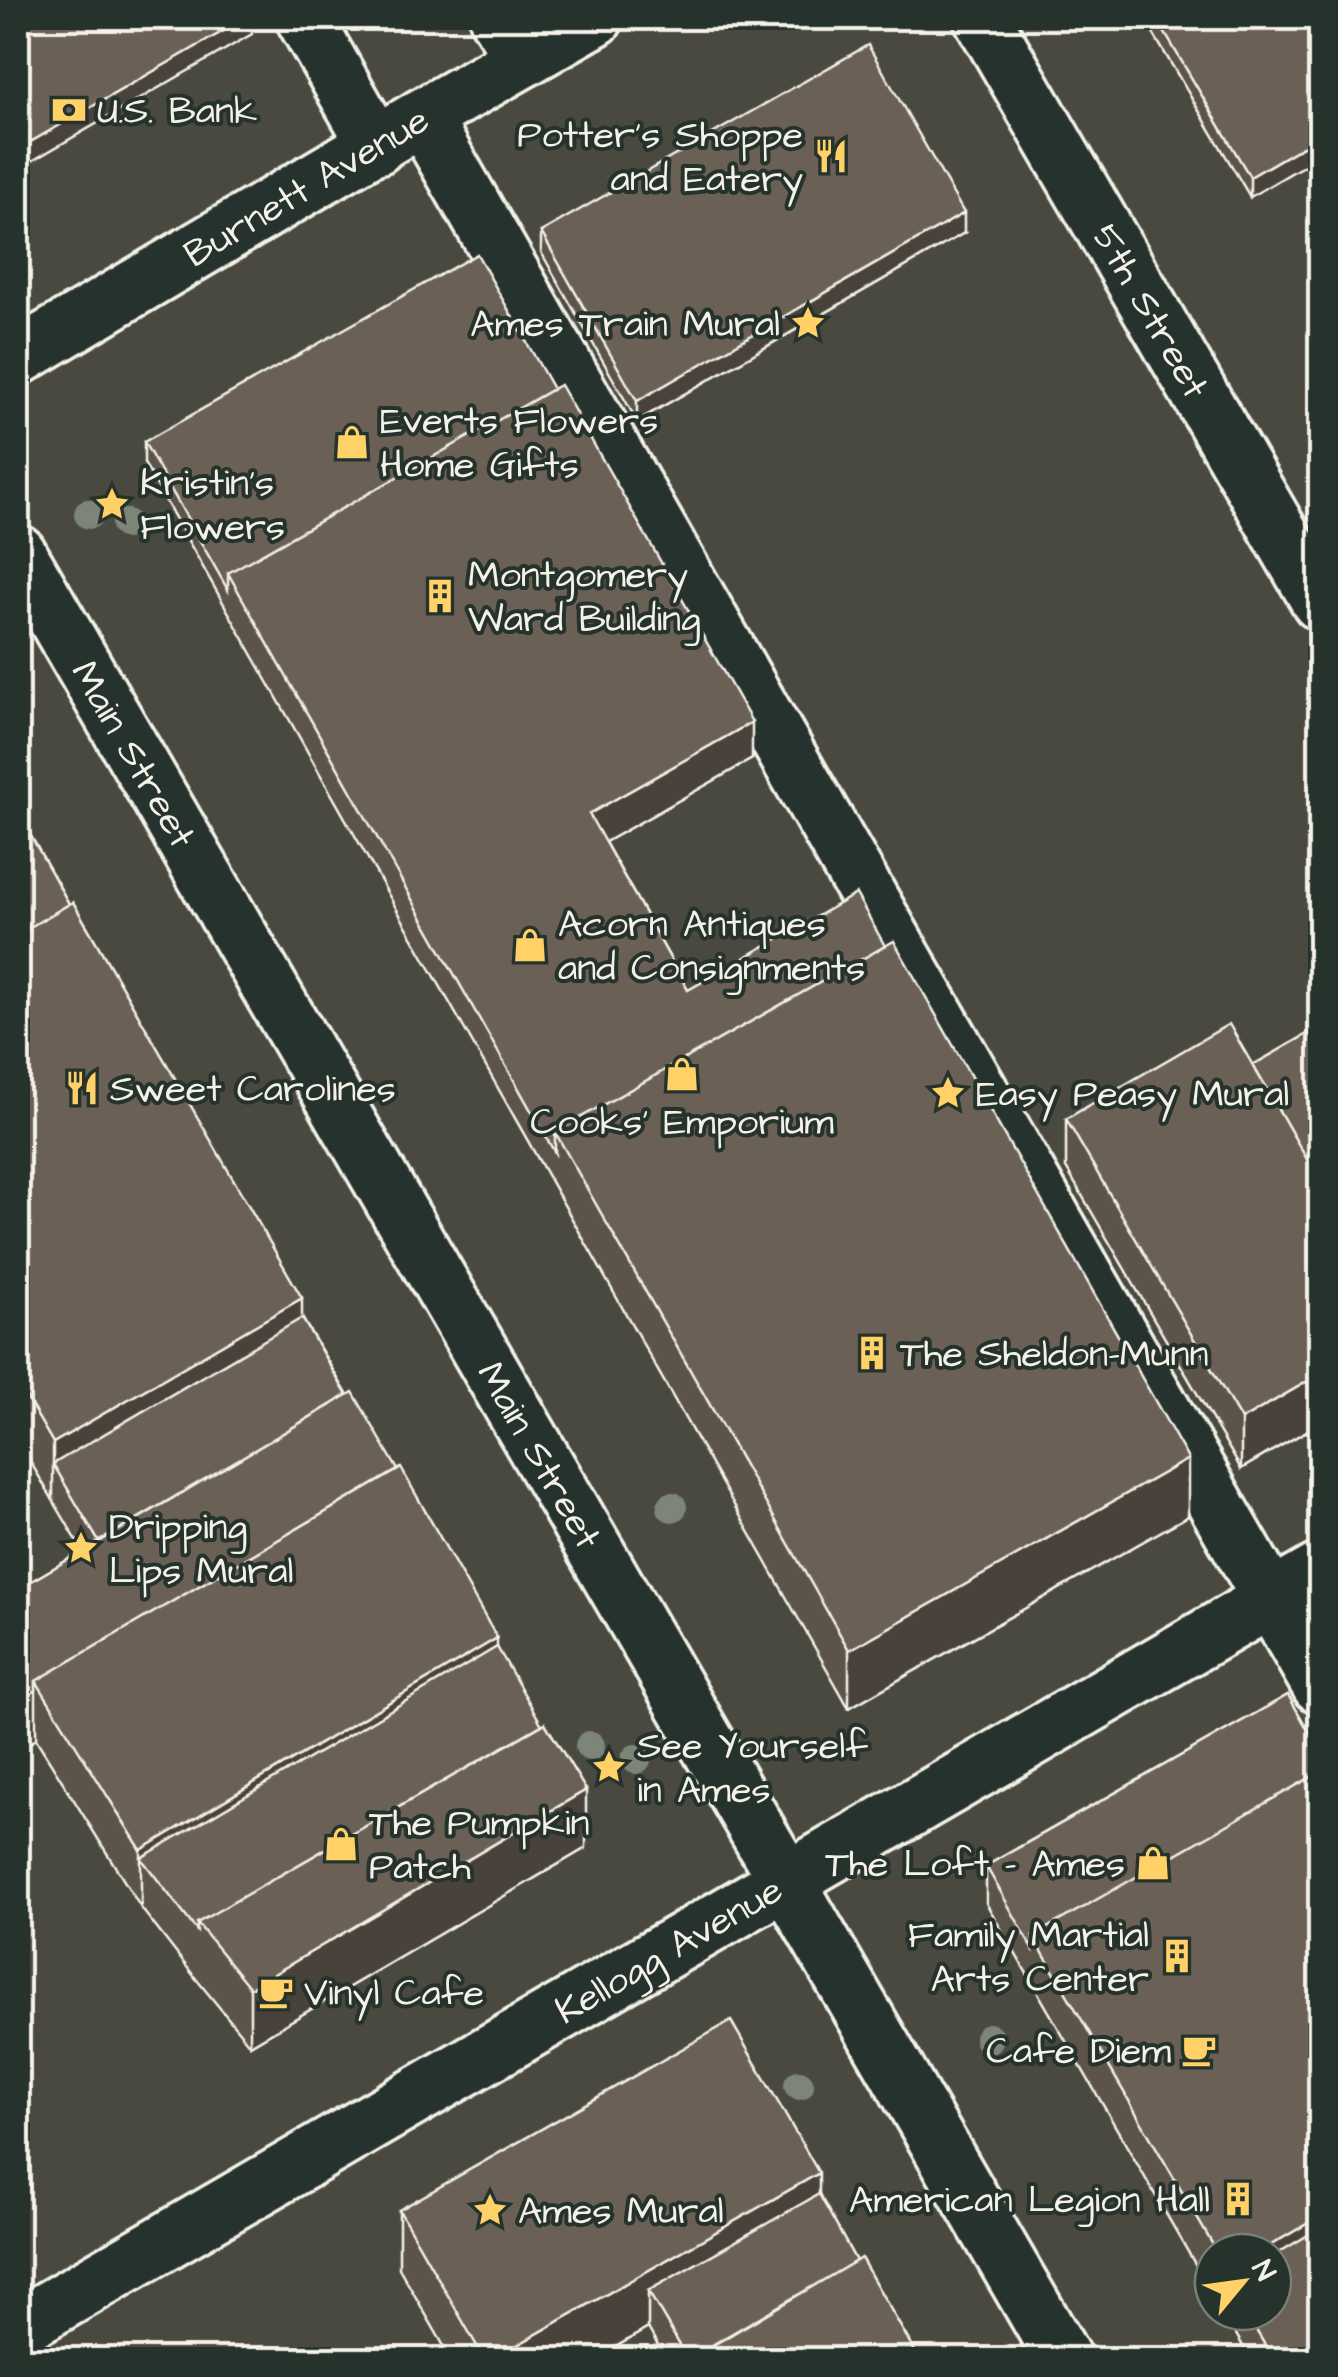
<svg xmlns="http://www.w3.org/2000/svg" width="1338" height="2377" viewBox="0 0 1338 2377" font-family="'Architects Daughter',sans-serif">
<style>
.built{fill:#484a41;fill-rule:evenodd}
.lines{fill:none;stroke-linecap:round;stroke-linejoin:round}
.minor-casing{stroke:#f4f1e8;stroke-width:62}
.minor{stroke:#26332d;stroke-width:55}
.tree{fill:#7d8579}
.wall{fill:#5b5348;stroke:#f4f1e8;stroke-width:2.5}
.shaded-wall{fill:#4a433b;stroke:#f4f1e8;stroke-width:2.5}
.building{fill:#6a6054;stroke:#f4f1e8;stroke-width:2.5}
.labels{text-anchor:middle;stroke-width:8;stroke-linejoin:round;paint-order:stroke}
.poi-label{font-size:38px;fill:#f4f1e8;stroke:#26332d;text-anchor:start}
.street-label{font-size:38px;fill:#f4f1e8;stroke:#26332d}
</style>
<rect width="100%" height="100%" fill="#3a4039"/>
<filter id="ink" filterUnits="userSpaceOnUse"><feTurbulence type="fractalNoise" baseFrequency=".01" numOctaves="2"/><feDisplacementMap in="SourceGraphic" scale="20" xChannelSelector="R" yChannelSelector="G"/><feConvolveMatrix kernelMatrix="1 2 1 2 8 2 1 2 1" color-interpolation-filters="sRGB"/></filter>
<g filter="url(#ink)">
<path class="built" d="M18 18H1320V2359H18ZM1213 2252H1273V2312H1213Z"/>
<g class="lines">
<g class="minor-casing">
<g id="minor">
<path d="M304 18 377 146"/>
<path d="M498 18 523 59"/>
<path id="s1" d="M982 18 1320 602"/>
<path d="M422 117 1320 1685"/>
<path id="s2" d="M18 357 422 117 595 18"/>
<path id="s3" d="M18 553 1064 2360"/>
<path id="s4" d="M18 2327 1320 1571"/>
</g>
</g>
<use href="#minor" class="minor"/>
</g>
<g class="tree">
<circle cx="89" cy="514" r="15"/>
<circle cx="126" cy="524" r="15"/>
<circle cx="672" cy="1507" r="15"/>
<circle cx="590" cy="1746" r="15"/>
<circle cx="636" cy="1759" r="15"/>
<circle cx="989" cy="2038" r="15"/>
<circle cx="799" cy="2085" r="15"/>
</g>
<path class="wall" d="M1144 18H1320L1250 197Z
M541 232 964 233 637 421 541 252Z
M144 442 752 759 605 842 688 990 1188 1516 849 1708 144 463Z
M18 813 302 1318 497 1647 586 1848 250 2045 197 1980 141 1908 36 1739 18 1750V1589L83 1551 18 1441Z
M1320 1027V1423L1241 1469 1066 1168V1119L1253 1065Z
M1288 1695 1320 1751V2360H1251L1223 2312H1273V2252H1213V2295L986 1903V1866Z
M819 2194 856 2261 920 2360H666L648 2328 593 2360H452L399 2268V2210Z"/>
<path class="shaded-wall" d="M246 18H252V34L18 169V149Z
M1320 136V156L1250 197V177Z
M964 213V233L637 421V401Z
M752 722V759L589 851V814Z
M302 1298V1355L53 1464V1501V1443Z
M1320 1374V1423L1241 1469V1420Z
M1188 1459V1516L849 1708V1650Z
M497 1638V1696L141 1858V1908V1850Z
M36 1690V1739L18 1750V1701Z
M586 1790V1848L250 2045V1988Z
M819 2173V2231L648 2291V2328L593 2360H491Z
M1320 2216V2266L1273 2293V2252H1259Z"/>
<path class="building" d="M18 18H246L18 149Z
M1156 18H1320V136L1250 177Z
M868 45 964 213 637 401 541 232Z
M477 254 553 389 228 573V590L144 442Z
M560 385 752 722 589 814 688 990 856 894 885 946 555 1132V1153L228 573Z
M18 813 69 904 18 934Z
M73 902 302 1298 53 1443 18 1383V934Z
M894 941 1188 1459 849 1650 555 1132Z
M1229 1024 1320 1182V1374L1241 1420 1066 1119Z
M1320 1027V1182L1253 1065Z
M302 1318 347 1395 99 1542 53 1464Z
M353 1392 398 1470 36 1681V1690L18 1701V1589Z
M401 1468 497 1638 141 1850 36 1681Z
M497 1647 542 1725 197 1923V1931L141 1858Z
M1288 1695 1320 1751V1772L1033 1936V1949L986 1866Z
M545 1723 586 1790 250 1988 197 1923Z
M1320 1772V2216L1259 2252H1217L1033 1936Z
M731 2021 819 2173 491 2360H485L399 2210Z
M819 2194 856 2261 688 2359 648 2291Z
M1320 2228V2360H1274L1245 2312H1273V2256Z
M861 2258 920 2360H688Z"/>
</g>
<defs>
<g id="bank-bare" transform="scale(2.7)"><path d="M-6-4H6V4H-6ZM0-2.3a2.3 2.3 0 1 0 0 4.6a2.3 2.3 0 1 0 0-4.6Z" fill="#ffd166" stroke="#26332d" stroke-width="2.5" paint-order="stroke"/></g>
<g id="restaurant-bare" transform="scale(2.7)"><path d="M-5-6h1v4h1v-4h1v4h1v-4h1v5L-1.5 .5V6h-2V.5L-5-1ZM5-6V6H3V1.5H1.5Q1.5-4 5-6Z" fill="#ffd166" stroke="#26332d" stroke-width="2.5" paint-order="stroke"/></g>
<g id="sight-bare" transform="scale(2.7)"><path d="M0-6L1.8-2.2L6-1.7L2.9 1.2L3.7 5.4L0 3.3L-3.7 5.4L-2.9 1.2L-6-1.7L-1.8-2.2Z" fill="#ffd166" stroke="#26332d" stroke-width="2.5" paint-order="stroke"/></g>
<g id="shop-bare" transform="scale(2.7)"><path d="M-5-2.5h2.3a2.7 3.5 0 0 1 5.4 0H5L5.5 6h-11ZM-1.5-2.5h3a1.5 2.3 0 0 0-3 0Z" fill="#ffd166" stroke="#26332d" stroke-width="2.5" paint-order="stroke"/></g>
<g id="building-bare" transform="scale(2.7)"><path d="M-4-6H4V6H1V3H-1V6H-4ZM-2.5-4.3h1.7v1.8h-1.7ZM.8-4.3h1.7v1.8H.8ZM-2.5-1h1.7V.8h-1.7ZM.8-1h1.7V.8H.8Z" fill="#ffd166" stroke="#26332d" stroke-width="2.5" paint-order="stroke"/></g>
<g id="cafe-bare" transform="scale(2.7)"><path d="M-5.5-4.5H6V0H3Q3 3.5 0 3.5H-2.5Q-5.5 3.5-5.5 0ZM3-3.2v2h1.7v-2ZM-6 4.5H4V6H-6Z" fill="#ffd166" stroke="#26332d" stroke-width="2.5" paint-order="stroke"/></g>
</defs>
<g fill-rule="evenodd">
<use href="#bank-bare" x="69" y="110"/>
<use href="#restaurant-bare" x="831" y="156"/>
<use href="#sight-bare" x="808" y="323"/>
<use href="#shop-bare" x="352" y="442"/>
<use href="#sight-bare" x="112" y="504"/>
<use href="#building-bare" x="440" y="596"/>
<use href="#shop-bare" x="530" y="945"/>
<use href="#shop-bare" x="682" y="1074"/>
<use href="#restaurant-bare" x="82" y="1088"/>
<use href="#sight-bare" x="948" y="1093"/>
<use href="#building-bare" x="872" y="1353"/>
<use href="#sight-bare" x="81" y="1548"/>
<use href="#sight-bare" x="609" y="1767"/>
<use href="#shop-bare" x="341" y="1844"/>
<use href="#shop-bare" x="1153" y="1863"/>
<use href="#building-bare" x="1177" y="1956"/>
<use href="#cafe-bare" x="276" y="1992"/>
<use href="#cafe-bare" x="1199" y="2050"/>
<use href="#building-bare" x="1238" y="2199"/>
<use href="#sight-bare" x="490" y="2210"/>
</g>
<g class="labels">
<g class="poi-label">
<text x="97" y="123">U.S. Bank</text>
<text x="803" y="147" text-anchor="end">Potter's Shoppe<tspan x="803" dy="44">and Eatery</tspan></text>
<text x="780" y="336" text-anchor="end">Ames Train Mural</text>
<text x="380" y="433">Everts Flowers<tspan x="380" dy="44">Home Gifts</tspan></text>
<text x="140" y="495">Kristin's<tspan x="140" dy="44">Flowers</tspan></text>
<text x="468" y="587">Montgomery<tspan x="468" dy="44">Ward Building</tspan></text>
<text x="558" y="936">Acorn Antiques<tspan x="558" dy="44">and Consignments</tspan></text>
<text x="110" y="1101">Sweet Carolines</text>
<text x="976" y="1106">Easy Peasy Mural</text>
<text x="682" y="1134" text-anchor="middle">Cooks' Emporium</text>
<text x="900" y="1366">The Sheldon-Munn</text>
<text x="109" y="1539">Dripping<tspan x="109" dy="44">Lips Mural</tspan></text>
<text x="637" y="1758">See Yourself<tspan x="637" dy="44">in Ames</tspan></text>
<text x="369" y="1835">The Pumpkin<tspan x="369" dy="44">Patch</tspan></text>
<text x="1125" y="1876" text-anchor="end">The Loft - Ames</text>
<text x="1149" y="1947" text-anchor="end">Family Martial<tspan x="1149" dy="44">Arts Center</tspan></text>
<text x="304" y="2005">Vinyl Cafe</text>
<text x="1171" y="2063" text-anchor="end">Cafe Diem</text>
<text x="1210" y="2212" text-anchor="end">American Legion Hall</text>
<text x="518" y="2223">Ames Mural</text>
</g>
<g class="street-label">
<text dy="13" stroke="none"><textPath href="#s2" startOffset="335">Burnett Avenue</textPath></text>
<text dy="13" stroke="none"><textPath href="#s1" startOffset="338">5th Street</textPath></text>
<text dy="13" stroke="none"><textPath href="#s3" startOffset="232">Main Street</textPath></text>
<text dy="13" stroke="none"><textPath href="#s3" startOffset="1042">Main Street</textPath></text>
<text dy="13" stroke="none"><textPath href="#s4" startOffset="752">Kellogg Avenue</textPath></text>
</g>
</g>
<rect width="1338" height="2377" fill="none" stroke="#26332d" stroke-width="60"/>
<rect x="30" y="30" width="1278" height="2317" fill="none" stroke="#f4f1e8" stroke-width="4" filter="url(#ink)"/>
<g transform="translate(1243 2282) rotate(61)"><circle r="48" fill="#26332d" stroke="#787f78" stroke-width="2.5"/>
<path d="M0-8L18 38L0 25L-18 38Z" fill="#ffd166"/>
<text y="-15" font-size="28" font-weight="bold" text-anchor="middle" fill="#f4f1e8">N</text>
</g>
</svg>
